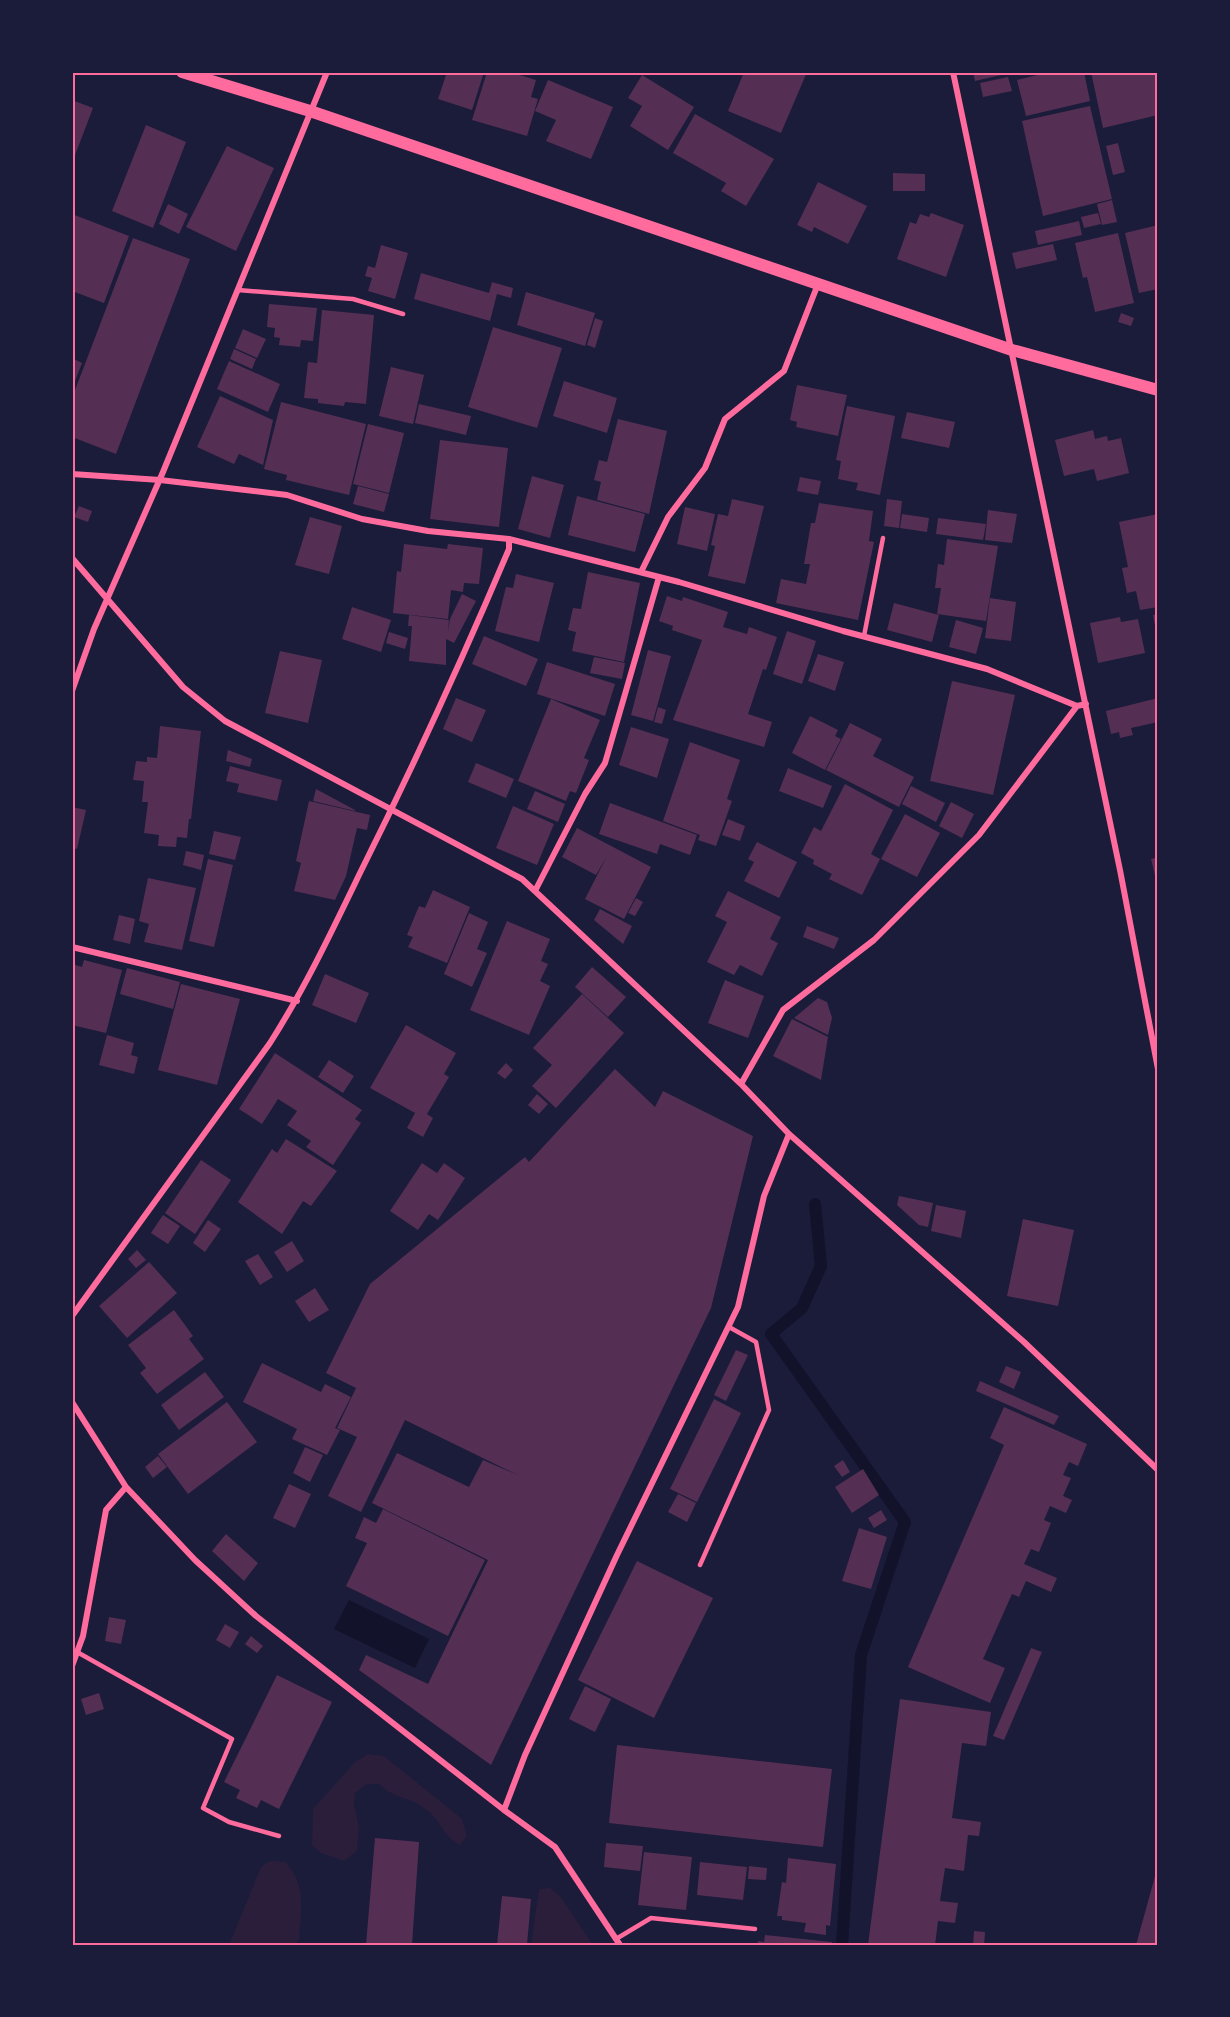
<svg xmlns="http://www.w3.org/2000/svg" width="1230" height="2017" viewBox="0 0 1230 2017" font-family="'Nunito Sans',sans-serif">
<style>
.green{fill:#2a1e3b}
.water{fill:#12122b}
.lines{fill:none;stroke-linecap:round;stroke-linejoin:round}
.stream{stroke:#12122b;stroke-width:12}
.building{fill:#542f53}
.service{stroke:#ff6b9d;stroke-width:4.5}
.minor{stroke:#ff6b9d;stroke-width:6}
.secondary{stroke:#ff6b9d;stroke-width:12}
.neatline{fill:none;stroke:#ff6b9d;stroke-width:2}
</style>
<rect width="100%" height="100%" fill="#1b1b3a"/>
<path class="green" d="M368 1754 384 1756 462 1819 467 1836 460 1845C440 1834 442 1820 424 1808 409 1797 394 1799 379 1784H367L355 1793 354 1805 359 1827 357 1851 344 1861 321 1853 312 1845 313 1809 355 1762Z
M270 1861 285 1862C307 1884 301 1911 299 1940L295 1945H229L261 1867Z
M550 1888 560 1896 593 1945H531L539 1889Z"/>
<path class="water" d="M349 1600 429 1639 415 1668 334 1629Z"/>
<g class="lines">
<path class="stream" d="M815 1204 821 1266 802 1308 771 1334 905 1522 861 1655 842 1945"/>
</g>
<path class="building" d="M447 72H484L472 110 438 99Z
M487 72H510L536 80 531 97 538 99 527 136 472 120Z
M744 72H807L781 133 728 111Z
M973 72H1001V75L975 81Z
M1050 72H1084L1090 101 1026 116 1017 80Z
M1091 72H1158V115L1103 128Z
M642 75 694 107 668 150 630 126 642 106 628 98Z
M1008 77 1012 91 983 97 980 83Z
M548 80 613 107 591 159 546 141 556 120 535 111Z
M72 100 93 108 72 163Z
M1090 106 1112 199 1043 216 1022 121Z
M695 114 774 159 746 206 721 191 726 183 673 153Z
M146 125 186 142 153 228 112 211Z
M1118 143 1125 172 1113 175 1106 146Z
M227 146 274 168 236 251 186 227Z
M893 173 925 174V191H893Z
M818 182 867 206 848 244 814 227 812 232 797 225Z
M1112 200 1117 222 1102 225 1097 204Z
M168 204 188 214 179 234 159 224Z
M931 213 964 225 946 277 897 259 910 222 916 224 920 214 929 217Z
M1098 213 1101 224 1084 228 1081 217Z
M72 214 129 236 104 303 72 291Z
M1079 221 1082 235 1038 245 1035 231Z
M1158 225V289L1139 293 1125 233Z
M1118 233 1134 303 1095 312 1087 277 1083 278 1075 243Z
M133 238 190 259 116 454 72 437V398Z
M1053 244 1057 260 1016 269 1012 253Z
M381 245 408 253 395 299 368 291 372 278 365 276 368 266 375 268Z
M421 273 489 293 492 282 513 288 511 298 497 294 490 321 414 299Z
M526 292 595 313 585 346 517 325Z
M269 304 317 308 313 341 301 340 300 347 279 345 280 338 274 337 275 328 267 327Z
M322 310 374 315 366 404 345 402 344 406 318 403V399L304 398 308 362 317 363Z
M1121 313 1134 318 1131 326 1118 322Z
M595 318 603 321 595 348 587 345Z
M493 327 562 348 537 428 468 407Z
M243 329 266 339 257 358 235 348Z
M234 349 256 359 252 369 230 359Z
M72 358 82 363 72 389Z
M229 361 280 384 268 412 217 389Z
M391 367 424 375 413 424 379 416Z
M564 381 617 398 607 433 553 416Z
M797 385 847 395 838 436 796 427 797 422 790 420Z
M220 396 273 420 263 465 239 454 234 464 197 447Z
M281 402 366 424 349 495 286 480 287 475 264 469Z
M419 404 471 416 466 435 415 423Z
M847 406 895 416 880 495 856 490 858 483 838 479 841 461 836 460Z
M907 412 955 422 949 448 901 438Z
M618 419 667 431 649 514 597 500 601 482 594 480 599 460 607 462Z
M368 424 404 433 389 493 353 484Z
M1093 430 1095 439 1107 436 1108 441 1121 438 1129 473 1097 481 1094 469 1064 476 1055 440Z
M440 440 508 448 499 527 430 519Z
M532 476 564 485 550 538 518 529Z
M800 477 821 481 818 495 797 491Z
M358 486 389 494 384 512 353 504Z
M577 496 645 514 635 552 568 535Z
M732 499 764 506 745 584 708 576 715 546 711 545 718 514 728 516Z
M887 499 902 501 899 528 884 526Z
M819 503 873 511 869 541 874 542 858 620 776 603 781 579 806 584 810 564H804L811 523H815Z
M79 506 92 511 88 522 74 517Z
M685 507 715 514 707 551 677 544Z
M988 510 1017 514 1012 543 985 540Z
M902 514 929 518 927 532 900 528Z
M1158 514V607L1140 610 1136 591 1127 593 1122 568 1128 567 1119 522Z
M310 517 342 526 329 574 295 565Z
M938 518 986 524 983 540 936 534Z
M947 539 998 546 986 621 937 614 941 588H935L938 564 944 565Z
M404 544 447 549 448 544 483 548 479 584 464 583 463 592 451 590 448 619 393 613 397 571 401 572Z
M588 572 640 583 624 662 572 651 576 632 568 630 573 608 581 609Z
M516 574 554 583 539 642 495 631 506 587 513 588Z
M462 594 476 601 454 643 446 639V665L409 661 412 626H408L409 615 449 620 448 632 450 619Z
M667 596 682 601 683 597 728 612 723 627 747 634 749 627 777 637 766 670 763 669 748 714 772 722 764 747 673 720 702 640 672 630 673 626 659 621Z
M990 598 1016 602 1011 641 985 638Z
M894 603 939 615 932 642 887 630Z
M352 607 391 620 381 652 342 639Z
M1158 614V637H1157L1153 615Z
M1120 617 1121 622 1138 619 1145 653 1098 663 1090 623Z
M956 620 983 628 976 654 949 647Z
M787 631 816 641 802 684 773 674Z
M389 632 408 638 405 649 386 643Z
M484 636 538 659 526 686 472 664Z
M648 650 671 656 653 721 631 715Z
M280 651 322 660 308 723 265 713Z
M818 654 844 662 835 691 808 681Z
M594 657 625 663 622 679 590 673Z
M547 662 615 684 605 716 537 694Z
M952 681 1015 695 993 795 930 781Z
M456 698 486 710 472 742 443 729Z
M1158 698V722L1131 728 1133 735 1120 738 1119 732 1111 734 1106 711Z
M551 699 600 720 584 758 589 760 576 793 570 791 566 801 518 781Z
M658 707 666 710 662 724 654 722Z
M810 716 838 730 835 736 841 739 825 770 792 753Z
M850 723 882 739 873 756 914 777 899 807 826 770Z
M160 726 201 731 191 819H189L187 838 177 837 176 847 158 846 159 835 144 833 148 802H142L144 781 133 780 136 761 147 762V757L157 758Z
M631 727 669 739 657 778 619 765Z
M690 742 740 760 727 799 732 801 716 846 698 840 700 835 663 821Z
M228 750 252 759 250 767 226 761Z
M476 763 514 779 506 798 468 782Z
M230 766 282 780 277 801 237 792 239 784 226 781Z
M788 768 832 786 823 808 779 791Z
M845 784 893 810 871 854 880 859 862 895 829 879 832 874 813 864 814 860 801 853 814 827 821 831Z
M911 786 945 803 936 822 902 804Z
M316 789 355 810V811L313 801Z
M535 791 565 804 558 822 527 809Z
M309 801 370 815 367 830 357 828 346 876 335 900 294 891 301 863 296 861Z
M951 802 974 814 962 838 939 826Z
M610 803 697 835 690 855 660 844 657 854 599 834Z
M513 806 554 824 537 865 496 848Z
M72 807 86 810 77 849 72 848Z
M905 814 940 833 917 877 881 859Z
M728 819 745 826 740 841 722 835Z
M577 828 651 867 624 919 585 899 607 856 596 875 562 857Z
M214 831 241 837 235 860 209 854Z
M757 842 797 862 779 898 744 881 754 862 748 859Z
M186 851 204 855 201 870 183 865Z
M1158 857V884H1157L1151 859Z
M208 859 233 865 214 947 189 941Z
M148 878 196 888 182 950 144 942 149 924 139 921Z
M433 890 470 907 447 963 408 947 413 937 407 935 419 906 425 908Z
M728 891 781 917 770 939 778 943 762 976 740 965 734 975 707 962 727 922 715 916Z
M636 898 643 902 635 916 628 913Z
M600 909 632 926 623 944 594 920Z
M469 913 488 922 477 949 487 953 472 987 444 974Z
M119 915 135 919 130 944 113 940Z
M507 921 550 939 541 961 548 964 540 981 550 986 529 1035 470 1010Z
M807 926 839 938 834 949 803 937Z
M84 960 122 970 106 1033 72 1025V964L82 967Z
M592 967 626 997 608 1017 575 987Z
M127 968 180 982 173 1009 120 994Z
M325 974 369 993 356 1023 312 1005Z
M725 980 764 996 748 1038 708 1023Z
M181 984 240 999 217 1085 158 1070Z
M582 994 624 1033 556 1108 532 1086 552 1065 533 1048Z
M818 998 827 1002 832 1018 828 1035 794 1018Z
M792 1019 828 1037 821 1080 773 1056Z
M406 1025 456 1053 444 1074 449 1077 427 1114 433 1118 423 1137 407 1128 415 1113 370 1088Z
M107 1035 134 1043 131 1055 138 1057 134 1074 99 1065Z
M275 1053 362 1110 355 1119 361 1123 333 1165 306 1147 311 1141 287 1125 297 1111 278 1099 262 1124 239 1109Z
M329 1060 354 1076 343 1093 318 1077Z
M506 1063 513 1070 505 1079 497 1073Z
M615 1069 655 1107 663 1091 753 1136 711 1308 491 1765 359 1670 366 1655 428 1684 488 1560 372 1503 397 1453 469 1487 483 1460 520 1476 405 1420 361 1512 328 1496 357 1437 337 1428 356 1388 326 1373 370 1284 525 1157 529 1162Z
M537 1094 548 1104 539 1114 528 1105Z
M286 1139 337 1171 311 1206 303 1201 282 1234 238 1202 272 1149 277 1153Z
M201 1160 231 1180 195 1234 165 1213Z
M422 1163 437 1173 444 1163 465 1178 438 1220 429 1214 418 1230 390 1211Z
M899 1196 933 1203 928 1227 919 1225 897 1205Z
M936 1205 966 1211 961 1238 931 1231Z
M163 1215 180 1226 168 1244 151 1233Z
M1023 1219 1074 1230 1058 1306 1007 1296Z
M208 1220 221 1229 205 1252 193 1243Z
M292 1241 304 1261 287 1272 274 1252Z
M137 1250 146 1260 136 1268 128 1259Z
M258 1254 273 1277 260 1285 245 1261Z
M149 1262 177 1293 127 1338 99 1306Z
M315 1288 329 1310 309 1322 295 1301Z
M174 1310 193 1336 189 1339 204 1359 157 1394 140 1373 146 1368 128 1345Z
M736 1350 748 1355 726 1401 714 1395Z
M262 1363 321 1392 325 1384 351 1397 335 1428 340 1430 327 1455 292 1439 297 1429 243 1402Z
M1006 1366 1021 1372 1014 1389 999 1382Z
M205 1372 224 1397 179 1430 161 1405Z
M980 1381 1059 1416 1054 1425 976 1391Z
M714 1399 741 1413 697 1502 670 1489Z
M227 1402 257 1442 188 1494 158 1454Z
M1004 1407 1087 1444 1078 1466 1069 1462 1063 1475 1071 1478 1063 1496 1072 1500 1066 1513 1050 1506 1044 1520 1051 1523 1039 1552 1031 1549 1024 1564 1057 1578 1051 1592 1026 1581 1019 1597 1012 1594 983 1659 1005 1668 990 1703 908 1667 1004 1445 990 1438Z
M305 1447 323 1455 310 1482 293 1473Z
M158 1456 167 1467 153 1478 145 1467Z
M843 1460 850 1472 842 1477 834 1466Z
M863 1469 879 1495 852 1513 835 1487Z
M289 1484 311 1494 295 1528 273 1518Z
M678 1494 696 1503 687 1522 668 1512Z
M383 1509 485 1560 448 1636 346 1586 367 1543 355 1538 364 1517 376 1523Z
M881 1510 887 1520 874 1528 868 1518Z
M859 1528 887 1537 871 1589 842 1581Z
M226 1534 258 1563 244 1581 212 1551Z
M637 1561 713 1598 654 1718 578 1680Z
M109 1617 126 1620 121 1644 105 1641Z
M225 1624 239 1632 230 1648 216 1640Z
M251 1636 263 1646 257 1653 245 1644Z
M1031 1648 1042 1652 1004 1740 993 1736Z
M277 1675 332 1702 279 1809 261 1800 257 1808 236 1798 240 1790 224 1782Z
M585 1686 611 1699 595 1732 569 1719Z
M99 1693 104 1709 86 1715 81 1699Z
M900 1699 991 1712 986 1746 962 1743 952 1818 981 1822 979 1836 968 1835 964 1871 945 1868 940 1901 958 1903 955 1923 938 1921 935 1945H868Z
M617 1745 832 1769 823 1847 609 1823Z
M375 1838 419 1842 412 1945H366Z
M606 1843 643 1846 640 1871 604 1867Z
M644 1852 692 1857 686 1910 638 1905Z
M788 1858 836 1864 830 1926 826 1925V1935L804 1932 806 1923 782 1920V1916H777L782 1882 786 1883Z
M700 1862 747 1867 743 1900 697 1895Z
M749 1866 767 1868 766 1880 748 1879Z
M1157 1869 1158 1945H1136Z
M502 1896 531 1899 527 1945H497Z
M974 1931 985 1932 984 1945H973Z
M765 1935 832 1942V1945H758V1941L764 1942Z"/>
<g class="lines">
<path class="service" d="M238 290 353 299 403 314
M864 636 883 538
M700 1565 769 1410 756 1342 729 1327
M77 1652 232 1739 203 1808 229 1822 279 1836
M616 1939 651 1918 755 1929"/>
<path class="minor" d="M953 72 1120 870 1158 1069
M72 474 160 480 287 495 362 519 428 531 509 539 679 582 843 631 987 669 1077 706 1086 704
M72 558 183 687 225 721 522 879 741 1084 789 1134 1024 1342 1158 1470
M641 572 668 517 705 468 725 419 784 371 818 284
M72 691 94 629 163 472 327 72
M535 891 585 794 605 763 659 577
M72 947 297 1001
M741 1084 783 1010 874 940 979 835 1077 706
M72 1316 270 1043C305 988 332 931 360 873 413 767 463 658 509 549V539
M72 1402 126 1487
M72 1666 83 1636 106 1510 126 1487 195 1560 256 1616 504 1810 525 1755 617 1555 738 1307 764 1196 789 1134
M504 1810 555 1847 620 1945"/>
<path class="secondary" d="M182 72 310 111 1012 350 1158 390"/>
</g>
<rect width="1230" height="2017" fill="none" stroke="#1b1b3a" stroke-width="147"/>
<rect x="74" y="74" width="1082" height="1870" class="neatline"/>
</svg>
